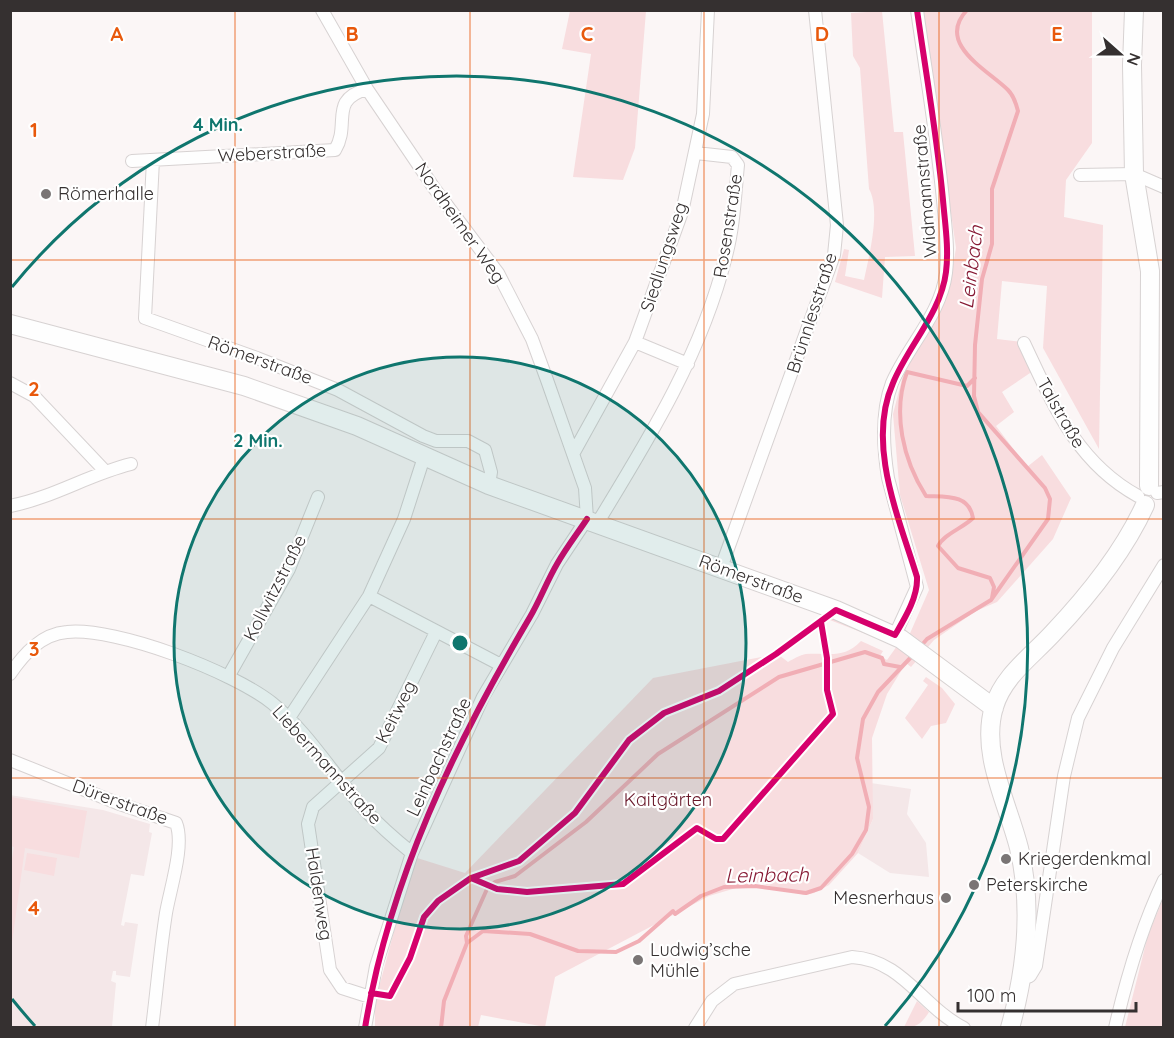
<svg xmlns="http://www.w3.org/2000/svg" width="1174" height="1038" viewBox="0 0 1174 1038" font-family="Quicksand,sans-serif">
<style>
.built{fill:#f4e7e8}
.green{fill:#f8dddf;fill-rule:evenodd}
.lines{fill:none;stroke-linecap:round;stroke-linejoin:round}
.stream{stroke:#f1aeb5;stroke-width:4}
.street-casing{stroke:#d7d2d2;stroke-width:14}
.secondary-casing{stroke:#d7d2d2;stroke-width:20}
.street{stroke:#fefefe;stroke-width:12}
.secondary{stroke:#fefefe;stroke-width:18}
.cycleway-casing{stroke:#fff;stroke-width:10}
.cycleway{stroke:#d6006c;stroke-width:6}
.grid{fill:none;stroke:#e8590c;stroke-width:1.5;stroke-opacity:0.55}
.ring{fill:none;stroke:#0f766e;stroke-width:3}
.poi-dot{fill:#7a7575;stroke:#fff;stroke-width:2}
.labels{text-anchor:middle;stroke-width:4.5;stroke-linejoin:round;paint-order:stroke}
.street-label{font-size:18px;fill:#353030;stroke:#fff}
.poi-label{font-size:18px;fill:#353030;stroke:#fff;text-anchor:start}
.park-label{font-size:18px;fill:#681628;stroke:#fff}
.water-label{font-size:20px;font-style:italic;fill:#861833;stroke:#fff}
.grid-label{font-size:20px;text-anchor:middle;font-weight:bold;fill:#e8590c;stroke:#fff;stroke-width:4.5;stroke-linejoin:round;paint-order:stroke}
.centre{fill:#0f766e;stroke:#fff;stroke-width:3}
.ring-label{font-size:18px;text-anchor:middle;font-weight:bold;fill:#0f766e;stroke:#fff;stroke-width:4.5;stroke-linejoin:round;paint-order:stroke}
</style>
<rect width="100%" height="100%" fill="#fbf6f6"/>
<path class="built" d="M871 783 911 789 907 814 926 843 929 877 890 873 858 853 873 819Z
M10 795 103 810 150 824 149 832 152 833 144 876 131 874 121 925 124 926 125 922 138 924 130 977 116 975V971H113L111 981 116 983 112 1027H11Z"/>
<path class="green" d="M570 11H646L635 148 623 180 573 177 591 54 562 49Z
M882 11 894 132H903L915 256 885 257 882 298 835 282 844 249 849 250 845 276 864 280C869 256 881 210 869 189L860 68 853 56 851 13Z
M922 11H1092V143L1066 180 1064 217 1103 225 1099 449 1043 348 1047 286 1002 281 997 339 1022 342 1033 371 1002 392 1014 412 996 426 1027 467 1042 455 1071 498 1053 539 997 602 976 611 934 640 911 667 906 663 887 694 872 738 873 819 858 853 829 885 814 893 804 895 756 882 709 896 555 977 545 1027 481 1015 478 1027 375 1028V1002L414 857 465 873 653 678 767 656 823 614 904 647 929 590 900 495 893 414 903 375 950 284 956 248ZM822 617 897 646 887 660 880 656 883 651 861 641C843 660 828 652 806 654 800 655 793 659 788 662L775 652Z
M926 677 942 688 955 704 946 723 931 726 922 739 905 718 928 685 923 681Z
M11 797 87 811 79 858 25 848 11 950 10 870 14 847 11 846Z
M27 853 57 858 54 876 24 870Z
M1163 899V1027H1125L1148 935Z
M917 1001 929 1012C922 1023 917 1028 904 1027Z"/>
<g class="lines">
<path class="stream" d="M975 378 967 386 907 372C892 413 903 460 926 496 946 497 969 494 973 518 963 528 944 534 938 546L958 568 990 578 994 587 992 598
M921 646 927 639 991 600 1048 519 1050 499 1045 488 978 412 974 396 975 345 982 279 992 244V189L1018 111C1016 103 1014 96 1008 90 988 70 935 44 967 10
M467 943 466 936 487 889 495 882 515 876 586 822 658 754 779 677 865 652 882 658 884 664 900 667
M441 1028 444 1001 467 943 483 931 530 934 578 951 616 952 639 941 673 911 675 914 701 896 724 887 755 886 806 893 821 888 852 854 866 830 869 807 857 758 863 719 878 692 914 654"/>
<g class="street-casing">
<path id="street" d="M322 10 367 89 434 188 498 273 532 339 547 380 585 488 587 519 557 564 532 614 483 697 412 853 376 966 365 1028
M153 160 145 318 257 358 338 390 423 436 436 441H468L485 450 491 472 489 485
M132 161 335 150C351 124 328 100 367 89
M1080 175 1134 174 1164 187
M635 342 688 364
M1024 343C1053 404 1076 462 1138 496
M10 383 34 396 105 471
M573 454 635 342 682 212 703 114 708 10
M1157 493 1164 492
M10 506C52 498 90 474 131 464
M598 522C650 437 702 353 726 256 734 226 735 195 738 165L732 157 696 153
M721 568 834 255 837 225 815 10
M369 596 501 665
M895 635 917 587 888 478C883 447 881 412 892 383 908 346 941 314 946 273 949 249 945 224 943 200 937 137 926 74 917 10
M10 674C24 654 41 634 67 632 117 627 233 672 272 703 309 733 333 775 365 810 379 825 396 840 412 853
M228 677 289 569 318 497
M289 718 369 596 404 519 424 457
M10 760 117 803 176 823C185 845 170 889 166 913 160 951 157 989 152 1028
M1021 979 1030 976 1036 966 1064 776 1078 718 1113 648 1164 565
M370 997 342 988 330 970 308 824 313 807 379 748 436 632
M695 1028 712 1001 734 984 852 957C903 960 922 1007 964 1028
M1115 1028C1127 976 1141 928 1164 880"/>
</g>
<g class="secondary-casing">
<path id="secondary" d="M1134 10 1132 65 1134 174 1150 271 1149 486
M10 324 244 386 357 426 489 485 836 610 901 639 994 708
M1010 1028C1026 970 1033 907 1019 848 1008 804 980 753 994 707 1003 676 1032 656 1053 633 1088 596 1124 551 1145 505"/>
</g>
<use href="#street" class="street"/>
<use href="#secondary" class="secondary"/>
<g class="cycleway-casing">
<path id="cycleway" d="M471 878 497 889 527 892 623 884 697 828 716 839H723L833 714 827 690V658L821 622
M371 993 390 996 410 958 424 917 438 901 471 878 519 861 575 813 629 740 664 713 719 691 776 654 836 610 895 635C905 618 918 597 917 577 899 518 866 444 893 383 908 346 941 313 946 272 949 248 945 224 943 200 937 136 926 74 917 10
M365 1028C389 880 455 744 530 617 540 600 547 581 557 564 566 548 577 534 587 519"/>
</g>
<use href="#cycleway" class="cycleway"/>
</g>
<path class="grid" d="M235 10V1028M470 10V1028M704 10V1028M939 10V1028M10 260H1164M10 519H1164M10 778H1164"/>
<circle cx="460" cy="643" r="286" fill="#0f766e" fill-opacity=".12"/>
<g class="ring">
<circle cx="460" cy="643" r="286"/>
<path d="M35 1026A572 572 0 0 1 12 999M12 287A572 572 0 1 1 885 1026"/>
</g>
<g class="poi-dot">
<circle cx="46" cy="194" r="6"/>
<circle cx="1006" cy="859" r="6"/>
<circle cx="974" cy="885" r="6"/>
<circle cx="946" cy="898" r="6"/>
<circle cx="638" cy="960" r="6"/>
</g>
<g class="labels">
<g class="street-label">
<text transform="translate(272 153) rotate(-3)" y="6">Weberstraße</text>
<text transform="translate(925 191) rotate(-95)" y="6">Widmannstraße</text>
<text transform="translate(460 223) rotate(55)" y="6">Nordheimer Weg</text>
<text transform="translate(728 226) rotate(-81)" y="6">Rosenstraße</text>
<text transform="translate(664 257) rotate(-72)" y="6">Siedlungsweg</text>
<text transform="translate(812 313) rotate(-72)" y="6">Brünnlesstraße</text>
<text transform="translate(260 360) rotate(20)" y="6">Römerstraße</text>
<text transform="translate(1061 413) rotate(60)" y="6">Talstraße</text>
<text transform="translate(751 579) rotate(20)" y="6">Römerstraße</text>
<text transform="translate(275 588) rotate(-63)" y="6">Kollwitzstraße</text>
<text transform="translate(396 712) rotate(-63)" y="6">Keitweg</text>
<text transform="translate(439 757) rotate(-65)" y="6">Leinbachstraße</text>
<text transform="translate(327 765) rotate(48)" y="6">Liebermannstraße</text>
<text transform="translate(120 802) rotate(20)" y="6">Dürerstraße</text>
<text transform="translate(319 894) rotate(81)" y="6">Haldenweg</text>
</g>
<g class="poi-label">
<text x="58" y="200">Römerhalle</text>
<text x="1018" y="865">Kriegerdenkmal</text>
<text x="986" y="891">Peterskirche</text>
<text x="934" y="904" text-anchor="end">Mesnerhaus</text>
<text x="650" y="956">Ludwig’sche<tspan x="650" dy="21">Mühle</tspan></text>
</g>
<g class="park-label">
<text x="668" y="806">Kaitgärten</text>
</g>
<g class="water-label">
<text transform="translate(971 267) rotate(-83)" y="7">Leinbach</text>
<text transform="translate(767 875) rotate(-1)" y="7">Leinbach</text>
</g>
</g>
<g class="grid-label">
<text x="117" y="41">A</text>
<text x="352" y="41">B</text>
<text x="587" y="41">C</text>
<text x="822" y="41">D</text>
<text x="1057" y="41">E</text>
<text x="34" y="137">1</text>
<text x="34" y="396">2</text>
<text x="34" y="656">3</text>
<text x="34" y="915">4</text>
</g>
<circle cx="460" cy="643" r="9" class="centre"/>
<g class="ring-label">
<text x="218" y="131">4 Min.</text>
<text x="258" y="447">2 Min.</text>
</g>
<rect width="1174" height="1038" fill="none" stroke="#353030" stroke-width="24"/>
<g transform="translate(1120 54) rotate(111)" stroke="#ffffff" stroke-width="4.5" paint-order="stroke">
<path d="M0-4.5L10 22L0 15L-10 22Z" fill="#353030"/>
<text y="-9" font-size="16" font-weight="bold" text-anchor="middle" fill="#353030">N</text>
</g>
<path d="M958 1002v9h178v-9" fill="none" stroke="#353030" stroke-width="3"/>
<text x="967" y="1002" font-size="18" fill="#353030" stroke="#ffffff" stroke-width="4.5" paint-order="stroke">100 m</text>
</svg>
